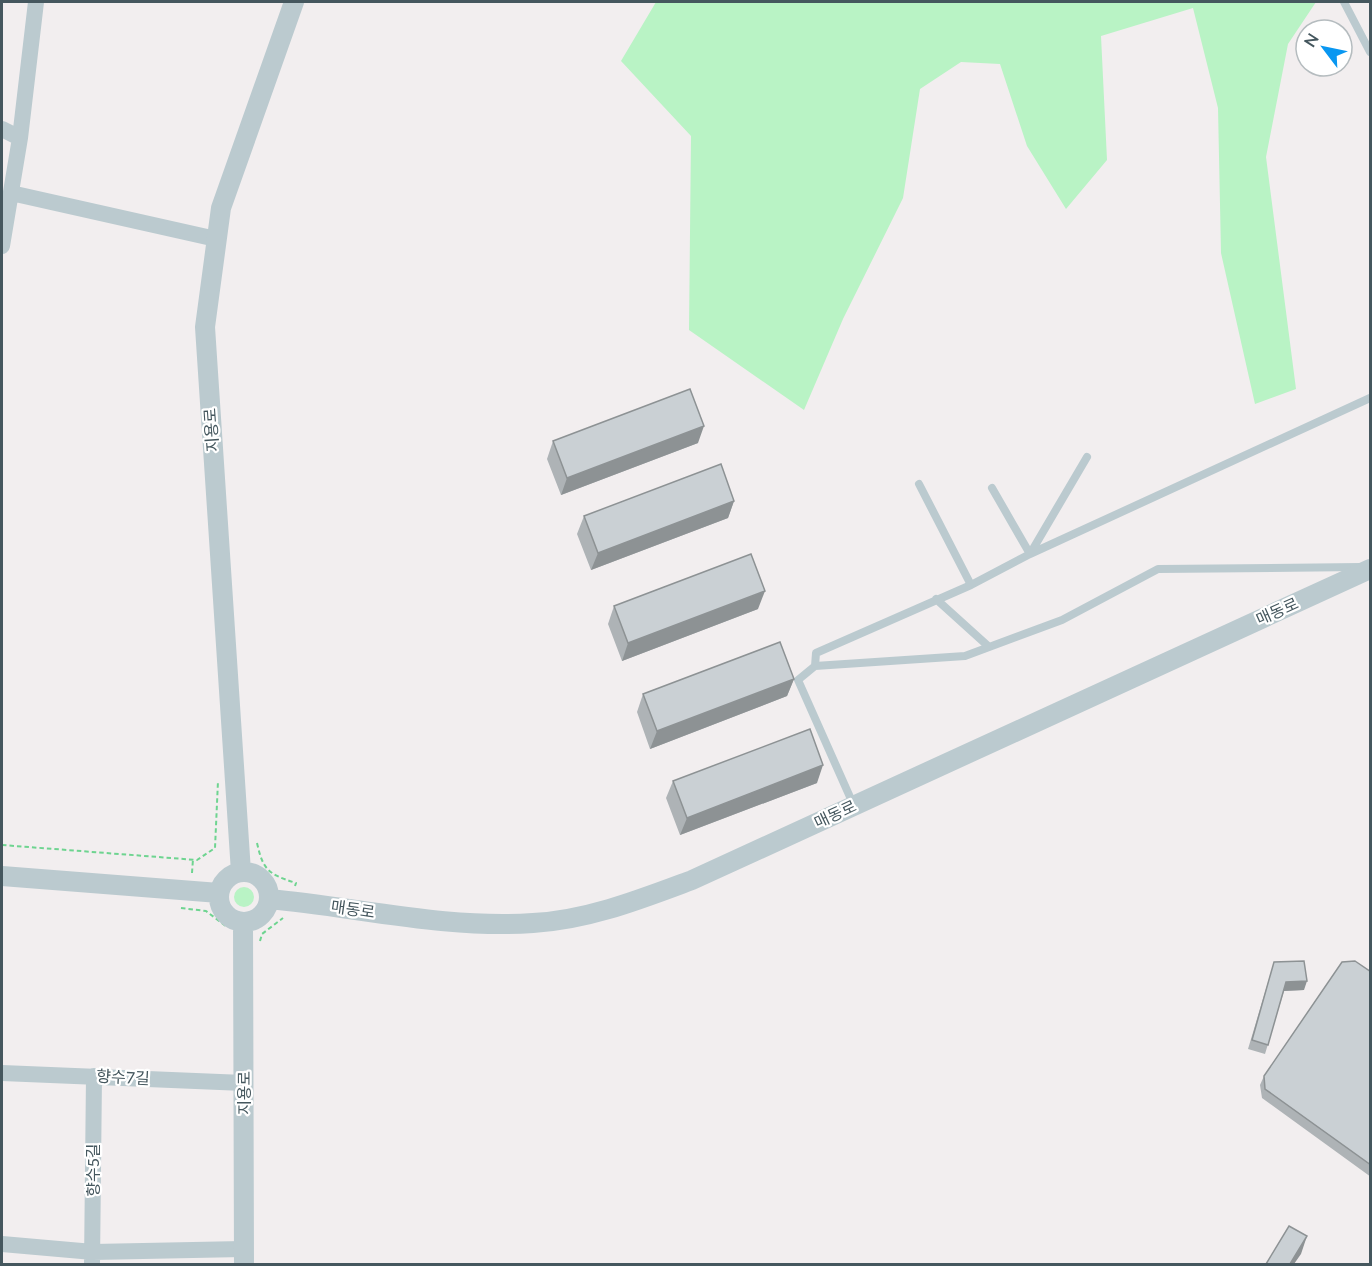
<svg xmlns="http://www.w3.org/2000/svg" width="1372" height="1266" viewBox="0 0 1372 1266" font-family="Lato,'Noto Sans KR',sans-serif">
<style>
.green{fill:#b9f3c5}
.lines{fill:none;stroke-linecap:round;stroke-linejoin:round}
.path{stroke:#6ed490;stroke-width:2;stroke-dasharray:4.5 3;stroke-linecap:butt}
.service{stroke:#bbcacf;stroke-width:8}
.minor{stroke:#bbcacf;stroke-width:16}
.tertiary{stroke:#bbcacf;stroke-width:20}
.wall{fill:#aeb3b6}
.shaded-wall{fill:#8d9294}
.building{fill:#cad0d4;stroke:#8d9294;stroke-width:1.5}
.labels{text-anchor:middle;stroke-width:4.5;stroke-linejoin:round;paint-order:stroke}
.street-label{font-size:16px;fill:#45575e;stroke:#fff}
</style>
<rect width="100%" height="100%" fill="#f2eeef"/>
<path class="green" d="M656 2H1316L1288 44 1266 157 1296 389 1255 404 1221 253 1218 108 1193 8 1101 36 1107 160 1066 209 1027 146 1000 64 961 62 920 89 903 198 843 319 804 410 689 330 691 136 621 61Z
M234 897a10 10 0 1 1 20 0a10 10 0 1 1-20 0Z"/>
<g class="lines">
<path class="path" d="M257 843C263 869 267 874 296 883L295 886
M2 845 197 860 215 848 218 781
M192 873 193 859
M181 908 206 911 227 927
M260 941 262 934 283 918"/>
<path class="service" d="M1344 2 1370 52
M919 484 971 585
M992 488 1030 554 1370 398
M936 599 988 646
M815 666 816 653 971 585 1030 554 1087 457
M854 806 798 680 815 666 965 656 1062 620 1158 569 1361 567"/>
<path class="minor" d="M2 129 20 138
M11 193 216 239
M2 246 20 138 36 2
M2 1073 244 1083
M2 1244 93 1252 243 1249
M92 1264 94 1076"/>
<path class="tertiary" d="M219 897a25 25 0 1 1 50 0a25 25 0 1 1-50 0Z
M241 872 205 327 221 208 294 2
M2 876 219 893
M269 899C356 907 445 929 533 923 588 920 641 899 692 880L1370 569
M243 922 244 1264"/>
</g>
<path class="wall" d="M553 441 698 443 561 495 547 459Z
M734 501 728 518 591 570 577 534 584 516Z
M614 606 758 609 622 661 608 624Z
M794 679 787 696 650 749 637 712 643 694Z
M673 781 817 783 680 835 666 798Z
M1274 962 1304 990 1284 991 1265 1054 1248 1049Z
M1371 972V1177L1262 1098 1260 1085 1264 1076Z"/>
<path class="shaded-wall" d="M704 426 698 443 561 495 567 478Z
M734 501 728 518 591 570 598 553Z
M765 591 758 609 622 661 628 643Z
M794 679 787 696 650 749 657 731Z
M823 765 817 783 680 835 687 818Z
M1307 981 1304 990 1283 991 1286 982Z
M1307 1236 1301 1254 1294 1264H1290Z"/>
<path class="building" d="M690 389 704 426 567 478 553 441Z
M721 464 734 501 598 553 584 516Z
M751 554 765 591 628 643 614 606Z
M780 642 794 679 657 731 643 694Z
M810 729 823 765 687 818 673 781Z
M1304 961 1307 981 1286 982 1268 1045 1252 1040 1274 962Z
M1355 961 1371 972V1165L1265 1089 1264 1076 1342 962Z
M1289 1226 1307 1236 1290 1264H1266Z"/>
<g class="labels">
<g class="street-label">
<text transform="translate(211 430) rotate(-94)" y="6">지용로</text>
<text transform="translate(1277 611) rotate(-24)" y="6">매동로</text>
<text transform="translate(835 814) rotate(-25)" y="6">매동로</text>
<text transform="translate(353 909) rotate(8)" y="6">매동로</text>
<text transform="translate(123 1077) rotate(3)" y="6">향수7길</text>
<text transform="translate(244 1093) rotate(-90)" y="6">지용로</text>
<text transform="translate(93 1170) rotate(-90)" y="6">향수5길</text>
</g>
</g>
<rect width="1372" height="1266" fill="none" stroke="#45575e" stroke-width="6"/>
<g transform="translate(1324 48) rotate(302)"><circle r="28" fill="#ffffff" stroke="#b5bcbf" stroke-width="1.5"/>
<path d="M0-4.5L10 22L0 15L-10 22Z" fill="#0997f1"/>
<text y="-9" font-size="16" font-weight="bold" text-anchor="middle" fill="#45575e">N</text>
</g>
</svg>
